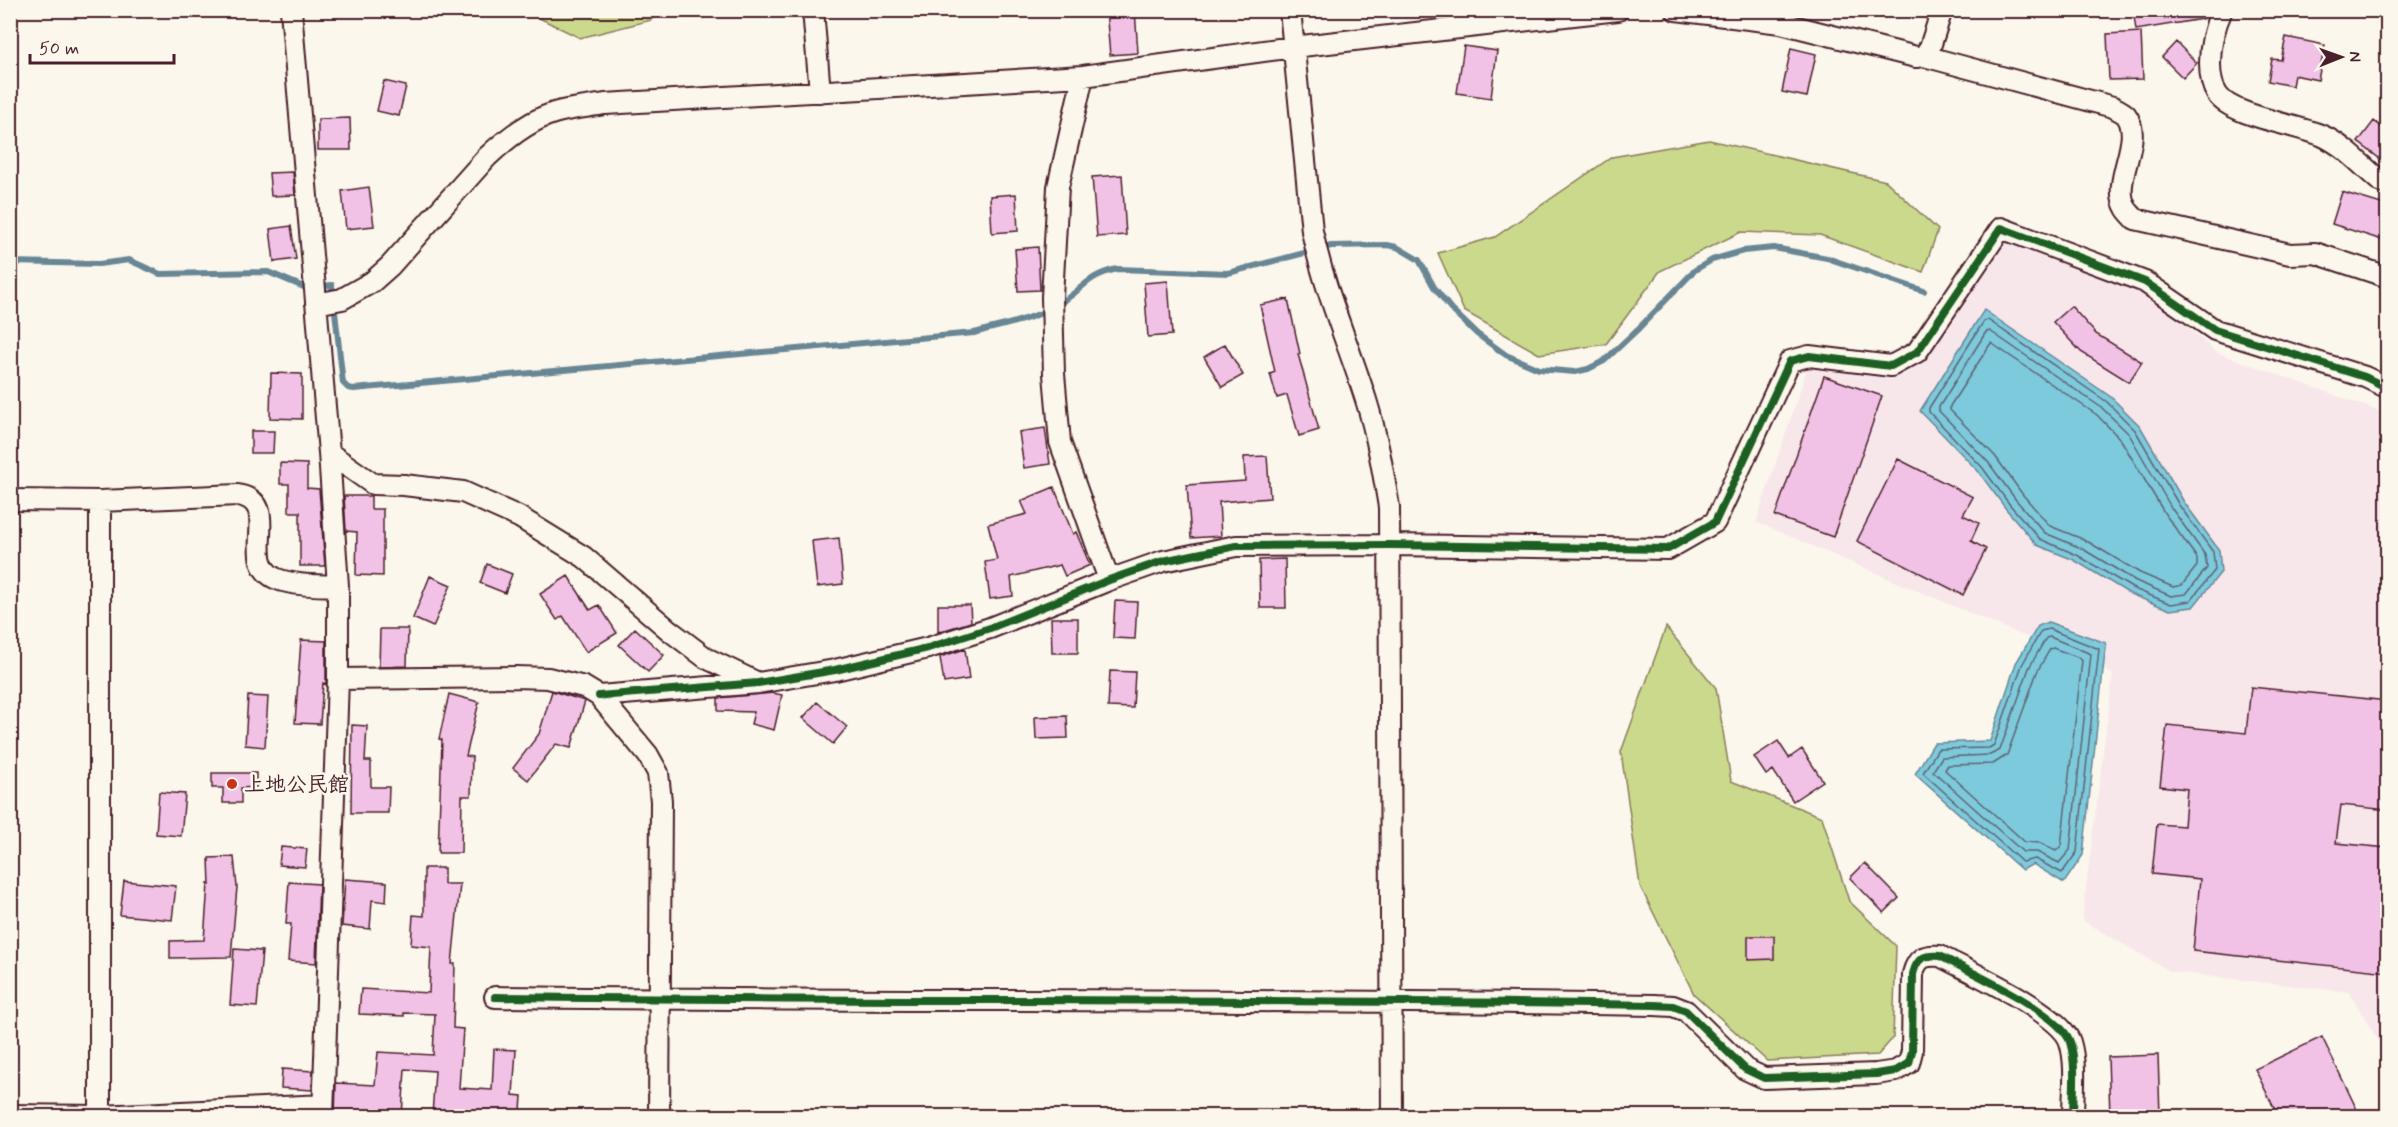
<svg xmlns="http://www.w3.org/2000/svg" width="2398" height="1127" viewBox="0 0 2398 1127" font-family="Mynerve,'Klee One',sans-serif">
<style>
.built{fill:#f8e7ea}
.green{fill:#cbd98d;stroke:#8a7c5c;stroke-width:1.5}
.water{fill:#7dcadc;stroke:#698695;stroke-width:1.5}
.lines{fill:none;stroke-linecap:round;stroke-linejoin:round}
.shore{stroke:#5e6372;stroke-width:1.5}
.stream{stroke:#698695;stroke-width:6}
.building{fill:#f1c2e5;stroke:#4a1f2b;stroke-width:1.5}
.minor-casing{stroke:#4a1f2b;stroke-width:24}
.minor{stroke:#fbf7ec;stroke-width:20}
.cycleway-casing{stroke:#fbf7ec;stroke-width:11}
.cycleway{stroke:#1b5e20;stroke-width:8}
.poi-dot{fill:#c8321e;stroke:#fbf7ec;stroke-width:2}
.labels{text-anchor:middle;stroke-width:5;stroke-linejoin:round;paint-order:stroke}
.poi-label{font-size:21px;font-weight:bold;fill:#4a1f2b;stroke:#fbf7ec;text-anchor:start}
</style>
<rect width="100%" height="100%" fill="#fbf7ec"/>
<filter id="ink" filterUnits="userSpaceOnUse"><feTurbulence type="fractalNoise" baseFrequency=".0167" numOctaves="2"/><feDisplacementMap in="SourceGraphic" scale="12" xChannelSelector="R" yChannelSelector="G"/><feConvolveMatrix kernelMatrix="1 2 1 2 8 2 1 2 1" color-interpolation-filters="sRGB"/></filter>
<g filter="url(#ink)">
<path class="built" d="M2000 237 2148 292 2216 352 2387 414V1055L2349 992 2171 972 2082 920 2113 674 1756 522 1809 363 1909 371Z"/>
<path class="green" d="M525 11 660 10V11L651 20 580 38Z
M1709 140 1886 181 1938 230 1923 272 1820 235 1741 232 1660 271 1606 344 1539 354 1464 311 1438 253 1495 237 1612 157Z
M1666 627 1716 688 1731 781 1822 817 1849 901 1896 946 1893 1038 1878 1055 1767 1061 1694 994 1640 886 1621 752Z"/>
<path class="water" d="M1984 310 2111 397 2140 426 2184 502 2219 550 2221 572 2193 607 2170 610 2130 594 2074 560 2037 545 2006 509 1978 471 1920 411Z
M2048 622 2106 643 2083 855 2064 883 2033 864 2022 870 1915 774 1934 743 1990 741 2016 663 2038 626Z"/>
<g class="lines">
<path class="shore" d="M1988 320 2107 402 2135 430 2179 505 2213 552 2215 570 2190 601 2171 604 2132 588 2077 555 2040 539 2010 505 1982 467 1929 412V408L1984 321Z
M1990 331 2102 408 2129 434 2172 509 2205 555 2207 568 2186 594 2171 596 2136 581 2081 548 2045 533 2016 500 1988 462 1939 411V407L1986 332Z
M1991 343 2097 415 2121 440 2165 514 2197 558V566L2182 585 2173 587 2140 573 2085 540 2050 526 2023 495 1995 456 1950 410V406Z
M2049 629 2099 649 2077 852 2062 873 2035 859 2022 862 1923 773 1938 749 1989 748 1994 745 2022 665 2041 631Z
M2050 637 2091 654 2070 850 2059 863 2037 852H2023L1933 771 1942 757 1990 755 2000 750 2029 668 2046 638Z
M2053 648 2080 658 2082 661 2061 846 2056 851 2040 843 2025 842 1945 770 1948 765 1993 764 2007 755 2037 672 2050 649Z"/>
<path class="stream" d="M10 262 99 264 129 260 160 274 268 272 306 288 332 285 343 383 348 388 354 389 974 333C1002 325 1037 319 1062 302 1085 287 1087 276 1117 269L1228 273 1331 246 1387 245 1397 247 1419 260 1434 287 1451 309 1477 334 1506 355 1539 369 1575 372 1588 369 1604 361 1639 328 1695 270 1712 260 1743 251 1774 248 1827 258 1924 291"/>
</g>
<path class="building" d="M1106 10H1135L1138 53 1110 55Z
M2133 10H2202V19L2136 30Z
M2141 32 2143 79 2109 80 2107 34Z
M2286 37 2325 45 2318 80 2294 75 2292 86 2268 81 2272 59 2281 60Z
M2176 42 2197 63 2183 78 2162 57Z
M1464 46 1497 51 1491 98 1457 93Z
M1791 48 1816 54 1807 97 1782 92Z
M384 81 406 86 399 116 377 111Z
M350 118 351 150H318V119Z
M2374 121 2388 132V165L2358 142Z
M293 172 295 195 271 196 269 173Z
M1122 175 1126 235 1097 237 1092 177Z
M369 187 374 226 346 229 342 191Z
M2342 192 2388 206V242L2332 224Z
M1016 194 1018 231 992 233 990 196Z
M291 226 296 259 274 262 270 229Z
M1038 247 1040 290 1018 291 1015 249Z
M1168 281 1172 335 1148 337 1144 283Z
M1288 299 1300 354H1298L1319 430 1299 436 1287 395 1277 398 1270 374 1275 372 1260 305Z
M2071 306 2096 334 2142 362 2129 382 2081 352 2053 322Z
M1225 344 1243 375 1222 387 1204 357Z
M271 373 302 374V419L270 418Z
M1824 376 1882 396 1833 537 1775 516Z
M1045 428 1050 464 1024 468 1019 432Z
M251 431H274L273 453H251Z
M1267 456 1270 498 1219 502 1221 536 1191 538 1187 485 1245 481 1244 457Z
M1898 459 1973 497 1963 515 1979 523 1971 541 1986 549 1963 595 1857 541Z
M280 463 307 464V488L319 489 325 566H300V512H289V484H280Z
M1054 487 1073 534 1076 532 1090 565 1065 576 1060 565 1011 577 1013 596 990 599 985 562 997 560 988 524 1027 514 1021 501Z
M344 496H371V509H383V576L356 575 357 532 346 531Z
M839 538 843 584 817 587 812 541Z
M1285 559 1286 608H1260L1259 560Z
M487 564 512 574 505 593 480 583Z
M430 576 451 585 433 627 413 618Z
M568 576 590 610 599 605 617 633 586 652 563 616 557 620 540 594Z
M1115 601 1137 602 1135 639 1113 638Z
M938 605H970L971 622 938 632Z
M1051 618H1078V653H1052Z
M635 628 664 655 648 672 619 645Z
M380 629H408L407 666 379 667Z
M301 640 326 641V684L323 683 320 724 295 723Z
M965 649 969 679 944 683 940 657Z
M1110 671 1135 672 1133 708 1108 707Z
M2251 687 2388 701V810L2341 805 2336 843 2388 848V972L2193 951 2200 879 2152 874 2157 824 2184 826 2187 789 2160 786 2167 725 2246 733Z
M552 691 585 701 571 748 556 744 528 780 513 768 539 734Z
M773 693 782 695 774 730 751 724 754 712 718 711V698Z
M449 694 479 702 466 756 472 757 471 796H462L461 853H438L442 740 439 739Z
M248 696 268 697 265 747 245 745Z
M817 702 847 727 833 744 803 718Z
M1067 716 1068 738 1036 739 1035 717Z
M352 725 367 726 365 761H371V787H389L388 813H351Z
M1778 741 1789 758 1802 749 1823 781 1793 801 1773 770 1766 775 1754 757Z
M212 773H256V787L241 788V803H223V788H212Z
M159 792 185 794 181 836 156 834Z
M281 847 307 849 305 867 279 865Z
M234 857 237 887 231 957 170 958V941L204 940 208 884 210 885 209 858Z
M1865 863 1899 898 1884 913 1850 878Z
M424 868H444V884H460L452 964H455L453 1028 463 1029 459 1088 492 1090 494 1049 516 1050 513 1095 522 1096 521 1111 510 1110 509 1116H432L435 1071 405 1069 402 1116H335L336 1083 375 1085 378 1052 433 1055 435 1014 404 1013V1016L359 1014 361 989 429 993 431 947 411 945 413 915 424 916Z
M345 879 387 882 386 902 372 900 370 929 342 926Z
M124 881 176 886 172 920 120 915Z
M289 882 319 884 316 963 288 961 291 924H286Z
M1748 936H1774V959L1748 960Z
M234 949 262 951 257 1007 230 1005Z
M2322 1037 2360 1116H2278L2255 1069Z
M2158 1055 2160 1116H2110L2108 1057Z
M282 1069 313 1071 312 1090 281 1088Z"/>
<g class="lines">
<g class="minor-casing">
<path id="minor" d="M291 10 329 453 338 586V679L323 1116
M813 10 820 92
M1290 10 1312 231C1324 289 1348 343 1366 400 1377 435 1383 471 1389 507L1392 1116
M1676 10 1781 23 1916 57 1924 56 2113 107C2117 109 2123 112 2126 115 2145 140 2110 181 2126 208 2128 212 2132 215 2135 219L2290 254 2315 253 2388 277
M2222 10C2214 28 2210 44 2210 63 2210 74 2211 85 2217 94 2230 116 2299 125 2323 136 2345 146 2362 166 2380 181L2388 184
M1924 56 1930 47 1942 10
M1083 76 1058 187 1052 297 1054 374 1060 442 1109 580
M316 304 342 299 372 282 390 266 487 157C506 139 528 121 554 113 570 108 588 107 605 104L1083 76 1293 47 1618 10
M329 453 373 484 404 485 463 492 519 517 584 557 669 630 706 658 758 683
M10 500 100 501 238 495C285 503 237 562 277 579 296 586 318 585 338 586
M100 501V1116
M338 679 516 677 548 678 584 687 599 696 648 755 658 773 661 801 659 1116
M599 696 758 683 835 670 928 648 990 628 1109 580 1163 561 1236 546 1391 545 1668 549 1715 522 1790 361 1809 356 1891 366 1917 352 2001 228 2145 282 2215 330 2365 377 2388 388
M495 997C881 1002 1267 998 1654 1005L1673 1006 1686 1011 1745 1069 1764 1078 1876 1074 1896 1071 1909 1063 1912 1051 1913 974C1917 958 1923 955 1940 956 1968 971 2061 1013 2070 1042 2077 1065 2073 1093 2073 1116
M10 1115 100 1116 323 1105"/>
</g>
<use href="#minor" class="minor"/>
<g class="cycleway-casing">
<path id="cycleway" d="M599 696 758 683 835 670 928 648 990 628 1109 580 1163 561 1236 546 1391 545 1668 549 1715 522 1790 361 1809 356 1891 366 1917 352 2001 228 2145 282 2215 330 2365 377 2388 388
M495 997C881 1002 1267 998 1654 1005L1673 1006 1686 1011 1745 1069 1764 1078 1876 1074 1896 1071 1909 1063 1912 1051 1913 974C1917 958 1923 955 1940 956 1968 971 2061 1013 2070 1042 2077 1065 2073 1093 2073 1116"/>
</g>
<use href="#cycleway" class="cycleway"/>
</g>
</g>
<circle class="poi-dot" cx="232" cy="784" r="6"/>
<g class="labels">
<g class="poi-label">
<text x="244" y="791">上地公民館</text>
</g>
</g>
<rect width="2398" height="1127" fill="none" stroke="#fbf7ec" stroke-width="36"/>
<rect x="18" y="18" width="2362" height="1091" fill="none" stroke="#4a1f2b" stroke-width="2" filter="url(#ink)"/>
<g transform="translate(2341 57) rotate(89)" stroke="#fbf7ec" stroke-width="4.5" paint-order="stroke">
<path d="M0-4.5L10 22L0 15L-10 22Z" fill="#4a1f2b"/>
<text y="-9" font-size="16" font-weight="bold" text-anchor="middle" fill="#4a1f2b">N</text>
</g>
<path d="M30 54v9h144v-9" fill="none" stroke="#4a1f2b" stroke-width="3"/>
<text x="39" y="54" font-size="18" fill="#4a1f2b" stroke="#fbf7ec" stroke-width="4.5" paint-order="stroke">50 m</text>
</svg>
